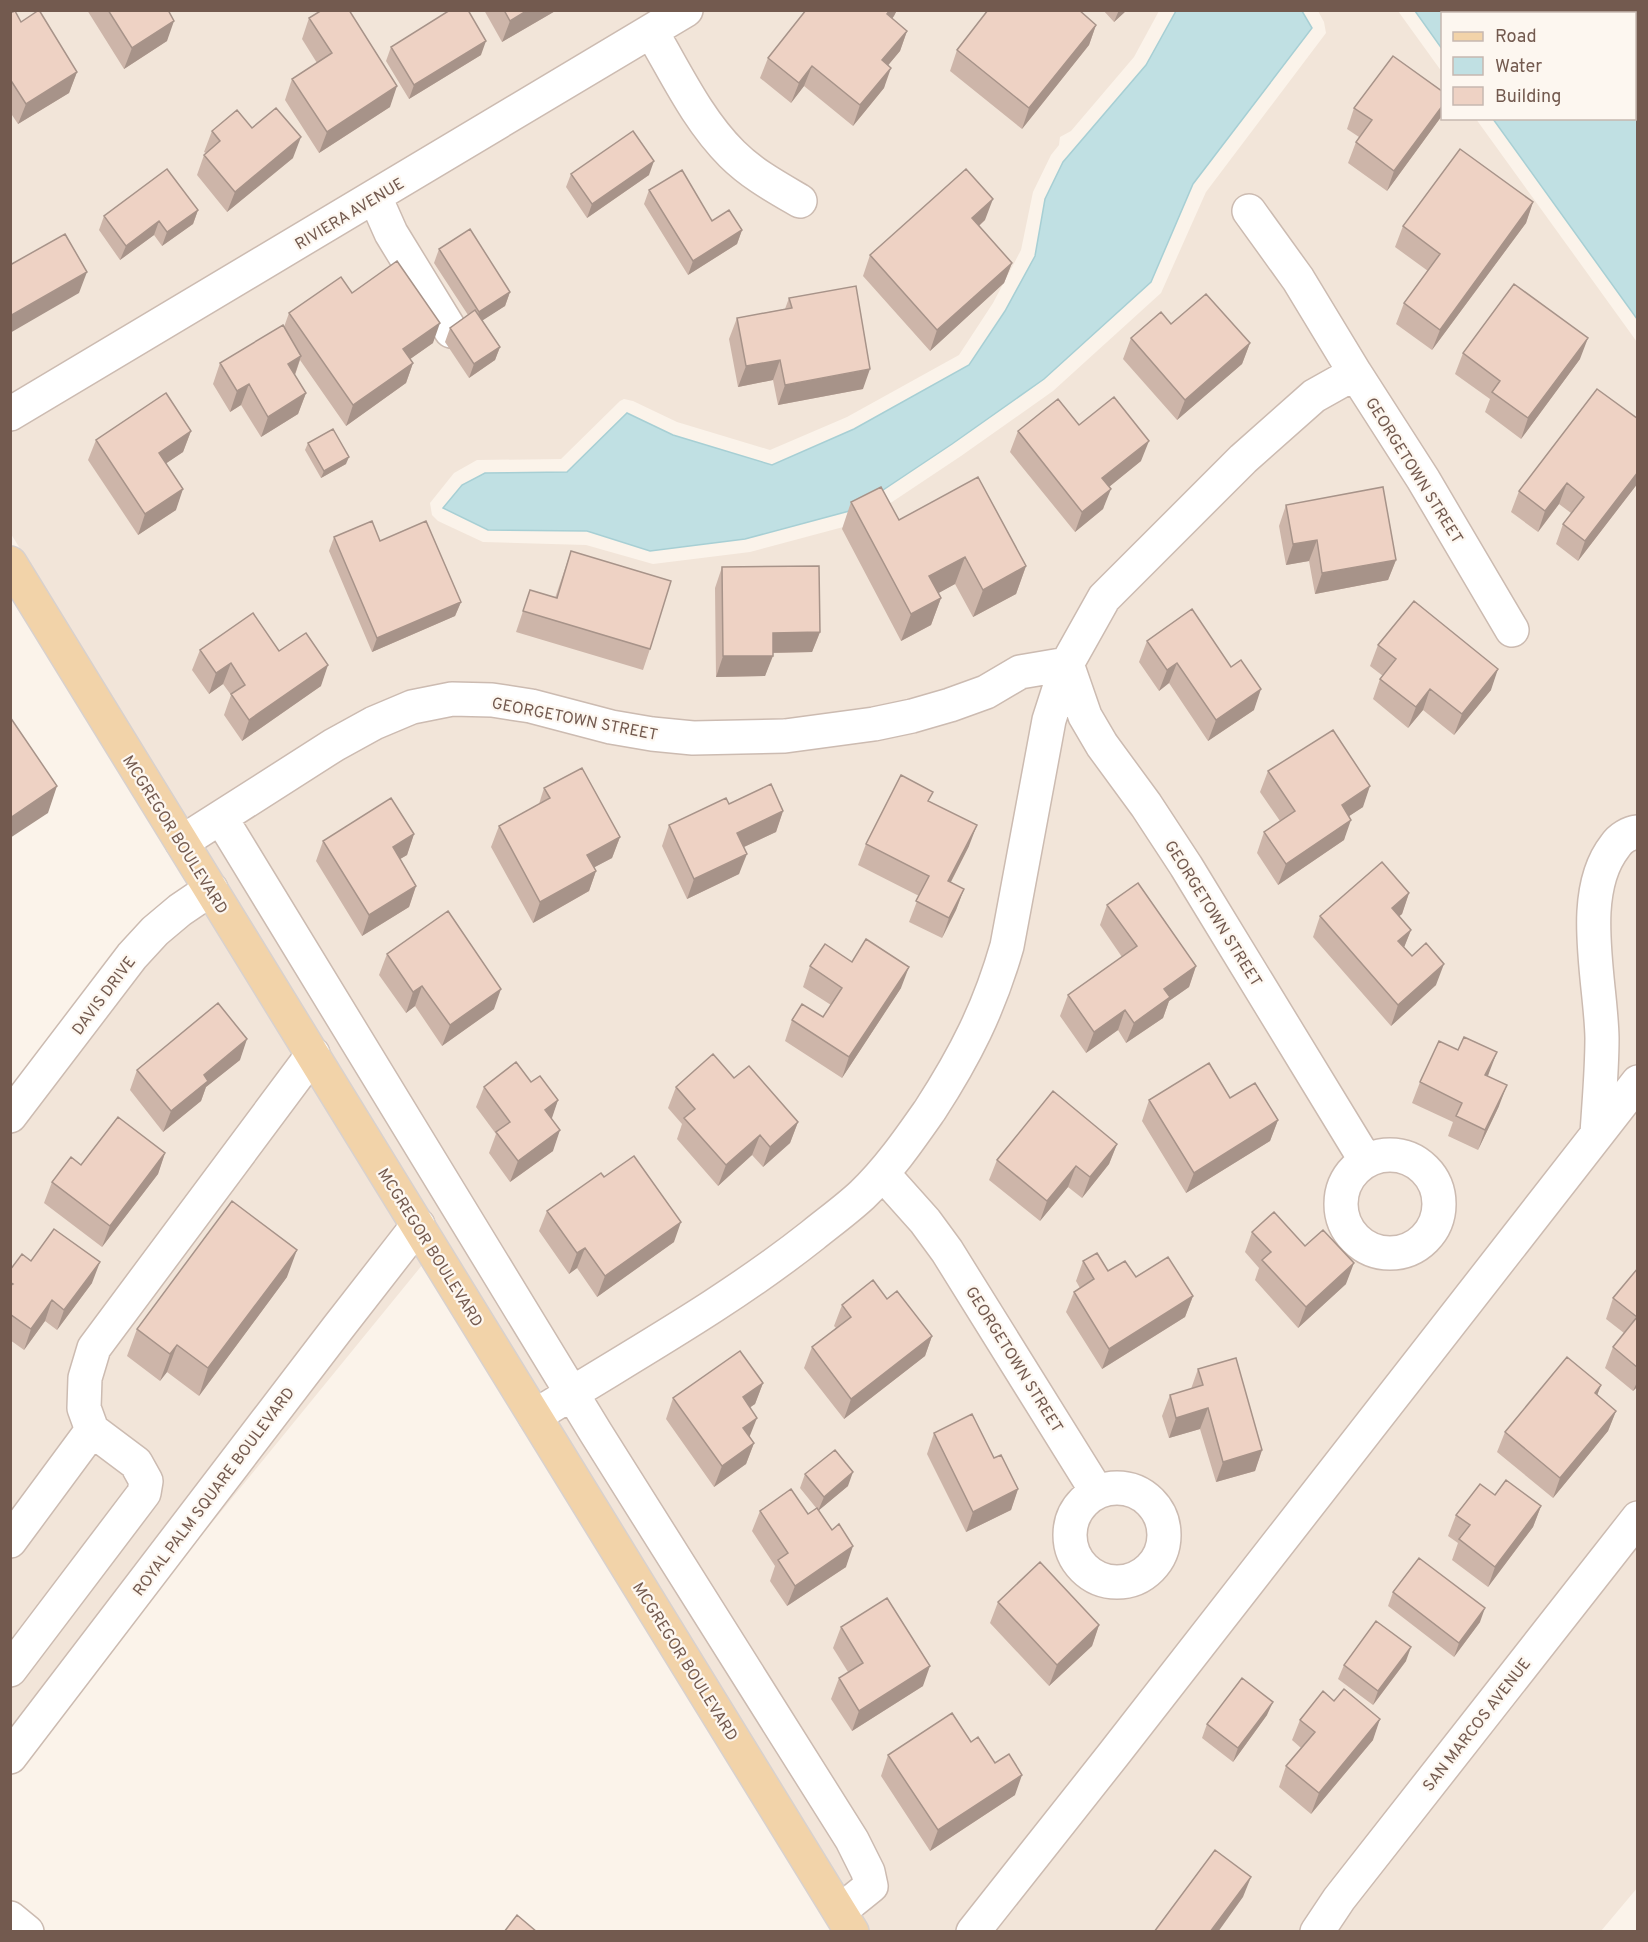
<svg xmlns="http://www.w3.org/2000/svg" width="1648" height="1942" viewBox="0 0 1648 1942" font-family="Overpass,sans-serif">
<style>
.residential{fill:#f2e5d9}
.water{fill:#c0e0e3;stroke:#a7cfd4;stroke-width:1.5}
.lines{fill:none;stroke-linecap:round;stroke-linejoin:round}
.minor-casing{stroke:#ccbbb1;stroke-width:36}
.major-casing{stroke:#d8d1ce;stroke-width:36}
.minor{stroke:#fff;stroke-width:33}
.major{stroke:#f2d3a9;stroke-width:33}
.wall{fill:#cdb5a9}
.shaded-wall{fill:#a79389}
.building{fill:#eed2c4;stroke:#a79389;stroke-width:1.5}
.labels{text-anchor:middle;stroke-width:4.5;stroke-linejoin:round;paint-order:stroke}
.street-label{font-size:16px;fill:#735a4f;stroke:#fdf7f0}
</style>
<rect width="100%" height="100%" fill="#fbf3ea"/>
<path class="residential" d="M11 11H1159L1134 57 1071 131 1060 137 1059 145 1051 155 1033 192 1021 250 993 303 959 355 847 417 770 450 677 422 633 401 624 399 620 401 561 459 477 460 454 473 430 503 432 515 438 521 483 542 586 545 653 564 750 552 862 522 961 456 1053 391 1161 293 1206 192 1326 33 1324 22 1318 11H1398L1442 72V118L1476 119 1637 342 1638 1887 1601 1931H870L11 534Z
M190 886 423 1264 11 1769V1120Z"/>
<path class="water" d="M1176 11H1302L1312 28 1193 184 1151 282 1044 379 952 444 853 510 745 539 650 551 587 531 488 530 443 508 462 485 485 473 567 472 627 413 673 435 772 465 854 429 969 365 1005 311 1035 256 1045 199 1063 162 1146 65Z
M1415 11H1637V319L1493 119 1634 118V14H1442V49Z"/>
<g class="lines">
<g class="minor-casing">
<path id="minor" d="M651 31C676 73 697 119 732 154 752 174 776 187 800 201
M375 197 391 233 451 331
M1249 211 1298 279 1355 373 1423 479 1512 630
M10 414 686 10
M221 818 596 1433 852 1840 868 1872 871 1886 840 1911
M182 842 334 745 374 723 412 707 452 699 492 700 531 706 611 727 652 734 693 738 785 736 874 724 912 716 950 705 986 692 1020 672 1067 664 1085 716 1102 745 1146 805 1186 866 1366 1161
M10 1116 132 956 155 931 180 910 211 889
M1597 1134C1599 1102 1602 1070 1602 1038 1601 980 1577 894 1615 846 1620 838 1629 833 1638 832
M1341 1204a49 49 0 1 1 98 0a49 49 0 1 1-98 0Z
M883 1174 925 1221 947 1251 1097 1492
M535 1416C629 1357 726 1304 813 1235 829 1222 847 1209 862 1195 889 1169 909 1140 930 1110 965 1056 989 1009 1007 946L1049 720 1067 664 1104 598 1243 459 1314 396 1355 373
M1070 1535a47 47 0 1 1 94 0a47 47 0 1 1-94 0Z
M10 1541 92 1430
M10 1670 144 1493 146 1481 136 1463 92 1430 84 1408 85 1378 94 1348 313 1054
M10 1757 337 1329 418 1225
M10 1918 27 1932
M973 1932 1113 1755 1638 1082
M1317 1932 1339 1899 1638 1518"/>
</g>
<g class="major-casing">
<path id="major" d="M10 563 852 1932"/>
</g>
<use href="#minor" class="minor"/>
<use href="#major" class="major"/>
</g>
<path class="wall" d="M87 10H173L169 13 167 41 124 69Z
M484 10H557L502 42Z
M806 10H897L892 19 907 31 900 51 888 65 884 88 853 126 804 86 791 103 760 78 768 58Z
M986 10H1079L1096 25 1089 45 1022 129 950 71 957 50 984 16Z
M1103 10H1127L1114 22Z
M10 13 77 72 69 93 18 124 10 112Z
M309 18 390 107 319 153 285 100 292 79 317 63 302 39Z
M391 47 481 55 409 99 386 61Z
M1443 92V114L1441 117 1387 191 1348 163 1356 142 1359 137 1347 129 1354 108Z
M252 128 293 158 227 212 197 175 204 155 206 153 204 152 212 131Z
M571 174 649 175 587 218 566 187Z
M649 190 712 221 742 230 737 244 688 275 644 204Z
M1533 202 1526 223 1432 350 1396 324 1404 303 1428 271 1395 247 1403 226Z
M198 210 193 224 162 246 154 235 120 260 99 230 104 216Z
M985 220 979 226 1012 263 1004 283 930 351 863 276 870 255Z
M439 249 510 292 505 306 482 320 500 347 495 360 469 378 445 342 450 328 468 315 434 263Z
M352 293 433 343 410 359 413 363 406 383 346 426 300 360 295 375 306 393 298 414 261 437 241 405 230 412 213 384 220 363 284 327 289 313Z
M789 298 863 389 778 405 773 380 738 387 729 339 737 318 785 309Z
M1131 338 1250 343 1242 364 1177 420 1123 359Z
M1463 353 1580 359 1521 439 1485 412 1490 399 1455 374Z
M1638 419V483L1578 561 1556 544 1563 524 1571 513 1559 504 1538 532 1511 512 1519 491Z
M1079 425 1141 461 1109 487 1103 509 1075 532 1010 452 1018 431Z
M191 431 183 452 166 463 176 510 138 535 88 460 96 440Z
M308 443 346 464 321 478 305 450Z
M851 502 1026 566 1016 594 973 617 955 584 938 593 941 598 931 625 901 641 842 529Z
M1286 505 1396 560 1388 580 1315 594 1309 561 1286 565 1279 526Z
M334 537 380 541 461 602 455 616 372 652 329 551Z
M571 551 650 649 643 670 516 632 530 590 555 598Z
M722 567 820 632 812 652 773 653 765 676 716 677 715 588Z
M1147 641 1254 710 1208 741 1169 683 1159 691 1139 662Z
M1378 645 1491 690 1454 735 1423 710 1408 728 1373 699 1380 679 1383 676 1370 666Z
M200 650 279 651 321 686 242 741 224 715 231 695 223 684 209 694 192 670Z
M1268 771 1363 807 1349 816 1344 840 1278 885 1257 853 1264 832 1280 821 1260 792Z
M544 788 620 837 612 858 594 867 596 871 589 891 533 923 491 847 499 826 539 804Z
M929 801 969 846 951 882 964 889 956 910 942 938 909 922 919 896 858 865 866 844Z
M729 804 783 811 776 832 744 847 739 874 687 899 662 846 669 825Z
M414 834 407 855 400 859 416 886 409 907 362 936 316 861 323 841Z
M1409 893 1402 914 1399 916 1411 930 1404 947 1436 985 1391 1026 1313 937 1320 916Z
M1107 905 1196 966 1189 987 1169 1001 1163 1018 1126 1043 1118 1030 1086 1053 1060 1016 1068 995 1122 957 1100 925Z
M387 954 494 1009 442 1046 415 1006 406 1013 379 975Z
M852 962 901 988 842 1078 785 1041 792 1020 823 1017 831 1005 803 987 810 966Z
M240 1060 206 1087 201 1101 163 1132 130 1090 137 1070Z
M1489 1073 1488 1076 1499 1106 1478 1150 1448 1136 1453 1122 1412 1103 1420 1082Z
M734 1078 798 1122 790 1143 763 1167 752 1155 718 1186 677 1139 682 1124 668 1108 676 1087Z
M531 1082 558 1100 551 1118 553 1151 510 1182 489 1153 496 1134 476 1107 484 1087Z
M1230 1098 1278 1120 1270 1141 1186 1193 1142 1121 1149 1100Z
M1117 1144 1109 1164 1082 1198 1068 1187 1040 1221 989 1180 997 1160Z
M165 1153 158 1174 102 1247 44 1203 52 1182 81 1165Z
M604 1177 674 1242 597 1297 577 1268 569 1274 539 1231 547 1211Z
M1252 1232 1305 1246 1346 1284 1298 1328 1255 1280 1259 1268 1245 1252Z
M31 1261 92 1283 57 1330 45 1321 24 1350 10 1340V1270Z
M1083 1261 1108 1271 1136 1277 1193 1296 1185 1317 1102 1369 1066 1312 1074 1292 1080 1288 1076 1281Z
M1638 1268V1386L1633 1391 1605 1368 1613 1347 1624 1333 1606 1319 1613 1298Z
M287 1277 199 1396 167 1372 160 1381 127 1356 137 1329Z
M842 1305 932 1336 925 1356 844 1419 804 1368 812 1347 836 1328 834 1326Z
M1198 1369 1262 1450 1255 1471 1216 1482 1200 1429 1169 1438 1162 1416 1170 1395 1191 1389Z
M763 1383 755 1404 750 1407V1437L754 1443 746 1464 714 1487 666 1419 673 1398Z
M1601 1385 1597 1395 1616 1411 1608 1431 1553 1498 1497 1452 1505 1432Z
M934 1433 994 1458 1018 1489 1011 1510 966 1532 927 1454Z
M805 1474 848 1486 819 1510 846 1567 787 1606 770 1581 775 1566 752 1531 760 1511 808 1514 817 1509 800 1488Z
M1495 1495 1541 1506 1533 1527 1488 1587 1452 1560 1458 1543 1448 1536 1456 1515Z
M1393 1592 1480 1622 1454 1657 1388 1606Z
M998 1602 1099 1625 1092 1646 1049 1686 990 1623Z
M841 1627 923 1686 852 1731 831 1699 839 1678 848 1672 833 1648Z
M1406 1661 1373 1705 1338 1679 1344 1665Z
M1267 1715 1233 1762 1202 1738 1207 1724Z
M1300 1720 1373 1740 1311 1814 1279 1787 1286 1766 1301 1748 1292 1740Z
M971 1742 1015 1795 930 1851 881 1776 888 1755Z"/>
<path class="shaded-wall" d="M528 10H557L502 42 510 21Z
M890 10H897L894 16 879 35 887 14Z
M1119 10H1127L1114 22Z
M174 21 167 41 124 69 132 48Z
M1096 25 1089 45 1022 129 1029 108Z
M907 31 900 51 875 81 882 60Z
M486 41 481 55 409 99 414 85Z
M812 66 804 86 791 103 799 83Z
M891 68 884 88 853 126 860 105Z
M77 72 69 93 18 124 26 104Z
M397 86 390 107 319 153 327 132Z
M1443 105V114L1441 117 1387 191 1394 171Z
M301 137 293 158 227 212 235 192Z
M654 161 649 175 587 218 592 204Z
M993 199 985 220 964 239 972 218Z
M1533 202 1526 223 1432 350 1440 330Z
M198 210 193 224 162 246 167 232Z
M159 221 154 235 120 260 126 246Z
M742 230 737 244 688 275 693 261Z
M1012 263 1004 283 930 351 937 330Z
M87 272 79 293 10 333V316Z
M510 292 505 306 474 326 479 312Z
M440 323 433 343 396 369 403 349Z
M1588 338 1580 359 1521 439 1528 418Z
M1250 343 1242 364 1177 420 1185 400Z
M500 347 495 360 469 378 474 364Z
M301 356 294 377 288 364Z
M780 360 773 380 738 387 746 366Z
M413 363 406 383 346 426 353 405Z
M870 369 863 389 778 405 785 385Z
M249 384 241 405 230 412 237 391Z
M306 393 298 414 261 437 268 417Z
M191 431 183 452 152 473 159 453Z
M1149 441 1141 461 1094 499 1102 478Z
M349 457 346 464 321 478 324 471Z
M1638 472V483L1578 561 1585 541Z
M1567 483 1559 504 1538 532 1545 511Z
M183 489 176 510 138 535 145 514Z
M1111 489 1103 509 1075 532 1082 512Z
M1317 540 1309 561 1286 565 1293 544Z
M965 557 955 584 919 604 929 576Z
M1396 560 1388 580 1315 594 1322 573Z
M1026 566 1016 594 973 617 983 590Z
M941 598 931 625 901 641 911 614Z
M461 602 455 616 372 652 377 638Z
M820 632 812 652 765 653 773 633Z
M723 656H773L765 676 716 677Z
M231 663 223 684 209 694 216 673Z
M1177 663 1169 683 1159 691 1167 670Z
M328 665 321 686 242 741 249 720Z
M1498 669 1491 690 1454 735 1462 714Z
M1261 689 1254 710 1208 741 1216 720Z
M1430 689 1423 710 1408 728 1416 707Z
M57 786 48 813 10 838V818Z
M1370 786 1363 807 1334 826 1342 805Z
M783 811 776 832 729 854 737 833Z
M1351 820 1344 840 1278 885 1286 864Z
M977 825 969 846 941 901 948 881Z
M414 834 407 855 385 868 393 847Z
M620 837 612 858 580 875 587 855Z
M747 854 739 874 687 899 694 879Z
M596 871 589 891 533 923 540 902Z
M416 886 409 907 362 936 369 915Z
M964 889 956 910 942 938 949 918Z
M1409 893 1402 914 1384 929 1392 908Z
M1411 930 1403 950 1398 941Z
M1444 964 1436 985 1391 1026 1398 1005Z
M1196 966 1189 987 1169 1001 1163 1018 1126 1043 1134 1023 1164 989Z
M909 967 901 988 842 1078 849 1057Z
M422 986 415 1006 406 1013 413 992Z
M501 989 494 1009 442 1046 450 1025Z
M1125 1010 1118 1030 1086 1053 1094 1032Z
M247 1039 240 1060 206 1087 201 1101 163 1132 171 1111 204 1075Z
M1497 1052 1489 1073 1478 1096 1485 1075Z
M1507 1085 1499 1106 1478 1150 1485 1130Z
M558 1100 551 1121 545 1110Z
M1278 1120 1270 1141 1186 1193 1194 1173Z
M798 1122 790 1143 763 1167 770 1147Z
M560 1130 553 1151 510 1182 518 1161Z
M760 1135 752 1155 718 1186 726 1165Z
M1117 1144 1109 1164 1082 1198 1090 1177Z
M165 1153 158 1174 102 1247 110 1226Z
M1076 1166 1068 1187 1040 1221 1047 1201Z
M681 1222 674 1242 597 1297 605 1276Z
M585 1248 577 1268 569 1274 577 1253Z
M297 1250 287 1277 199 1396 208 1368Z
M100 1262 92 1283 57 1330 64 1310Z
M1354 1263 1346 1284 1298 1328 1306 1307Z
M1193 1296 1185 1317 1102 1369 1109 1349Z
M52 1300 45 1321 24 1350 31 1329Z
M932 1336 925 1356 844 1419 851 1399Z
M177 1345 167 1372 160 1381 170 1354Z
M1638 1380V1386L1633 1391Z
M763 1383 755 1404 735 1418 743 1397Z
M1601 1385 1593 1406 1595 1393Z
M1208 1408 1200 1429 1169 1438 1176 1418Z
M1616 1411 1608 1431 1553 1498 1560 1478Z
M757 1418 749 1438 743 1428Z
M754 1443 746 1464 714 1487 722 1466Z
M1262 1450 1255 1471 1216 1482 1223 1462Z
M853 1472 848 1486 818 1511 824 1497Z
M1018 1489 1011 1510 966 1532 973 1512Z
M1541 1506 1533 1527 1488 1587 1495 1567Z
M853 1546 846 1567 787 1606 795 1586Z
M1485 1608 1480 1622 1454 1657 1459 1643Z
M1099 1625 1092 1646 1049 1686 1057 1665Z
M1411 1647 1406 1661 1373 1705 1378 1691Z
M930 1666 923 1686 852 1731 859 1711Z
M1273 1702 1267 1715 1233 1762 1238 1748Z
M1380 1719 1373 1740 1311 1814 1319 1793Z
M1022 1775 1015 1795 930 1851 938 1830Z
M1251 1877 1243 1897 1218 1932H1210Z"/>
<path class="building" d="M39 10 77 72 26 104 10 79V13L15 11 21 22Z
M108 10H168L174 21 132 48Z
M322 10H349L397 86 327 132 292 79 332 53 309 18Z
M450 10H468L486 41 414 85 391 47Z
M504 10H528L510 21Z
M806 10H890L887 14 907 31 882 60 891 68 860 105 812 66 799 83 768 58Z
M988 10H1079L1096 25 1029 108 957 50Z
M1393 56 1443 92V105L1394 171 1356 142 1372 120 1354 108Z
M276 108 301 137 235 192 204 155 220 141 212 131 237 110 252 128Z
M633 131 654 161 592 204 571 174Z
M1460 149 1533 202 1440 330 1404 303 1440 254 1403 226Z
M167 169 198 210 167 232 159 221 126 246 104 216Z
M966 169 993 199 972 218 1012 263 937 330 870 255Z
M682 170 712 221 729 210 742 230 693 261 649 190Z
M470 229 510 292 479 312 439 249Z
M65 234 87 272 10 316V265Z
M397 261 440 323 403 349 413 363 353 405 289 313 341 277 352 293Z
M1514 284 1588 338 1528 418 1492 392 1500 381 1463 353Z
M856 286 870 369 785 385 780 360 746 366 737 318 792 308 789 298Z
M1206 294 1250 343 1185 400 1131 338 1161 312 1171 324Z
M475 310 500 347 474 364 450 328Z
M283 325 301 356 288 364 306 393 268 417 249 384 237 391 220 363Z
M1597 389 1638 419V472L1585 541 1563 524 1584 497 1567 483 1545 511 1519 491Z
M166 393 191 431 159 453 183 489 145 514 96 440Z
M1114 397 1149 441 1102 478 1111 489 1082 512 1018 431 1058 399 1079 425Z
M333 429 349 457 324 471 308 443Z
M978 477 1026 566 983 590 965 557 929 576 941 598 911 614 851 502 881 487 899 520Z
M1383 487 1396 560 1322 573 1317 540 1293 544 1286 505Z
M372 521 380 541 426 521 461 602 377 638 334 537Z
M571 551 671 581 650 649 523 611 530 590 557 598Z
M819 566 820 632 773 633V656H723L722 567Z
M1414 601 1498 669 1462 714 1430 689 1416 707 1380 679 1396 659 1378 645Z
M1192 609 1231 667 1241 660 1261 689 1216 720 1177 663 1167 670 1147 641Z
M253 613 279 651 306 633 328 665 249 720 231 694 245 685 231 663 216 673 200 650Z
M10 717 57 786 10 818Z
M1333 730 1370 786 1342 805 1351 820 1286 864 1264 832 1295 811 1268 771Z
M582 768 620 837 587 855 596 871 540 902 499 826 550 798 544 788Z
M901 775 933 792 928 801 977 825 948 881 964 889 949 918 916 901 929 876 866 844Z
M771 784 783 811 737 833 747 854 694 879 669 825 726 798 729 804Z
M391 798 414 834 393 847 416 886 369 915 323 841Z
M1382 862 1409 893 1392 908 1411 930 1398 941 1412 956 1426 943 1444 964 1398 1005 1320 916Z
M1138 883 1196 966 1164 989 1170 997 1134 1023 1125 1010 1094 1032 1068 995 1137 946 1107 905Z
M448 911 501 989 450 1025 422 986 413 992 387 954Z
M866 939 909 967 849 1057 792 1020 802 1004 823 1017 842 988 810 966 825 944 852 962Z
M218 1003 247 1039 204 1075 208 1081 171 1111 137 1070Z
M1464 1037 1497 1052 1485 1075 1507 1085 1485 1130 1456 1116 1462 1103 1420 1082 1439 1041 1458 1050Z
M713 1054 734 1078 749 1066 798 1122 770 1147 760 1135 726 1165 684 1118 695 1109 676 1087Z
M516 1062 531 1082 540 1076 558 1100 545 1110 560 1130 518 1161 496 1132 510 1122 484 1087Z
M1209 1063 1230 1098 1255 1083 1278 1120 1194 1173 1149 1100Z
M1053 1091 1117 1144 1090 1177 1076 1166 1047 1201 997 1160Z
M118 1117 165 1153 110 1226 52 1182 71 1157 81 1165Z
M634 1156 681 1222 605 1276 585 1248 577 1253 547 1211 601 1173 604 1177Z
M232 1201 297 1250 208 1368 177 1345 170 1354 137 1329Z
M1274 1212 1305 1246 1323 1230 1354 1263 1306 1307 1262 1260 1271 1252 1252 1232Z
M54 1229 100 1262 64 1310 52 1300 31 1329 10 1314V1286L13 1284 10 1282V1270L22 1254 31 1261Z
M1097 1253 1108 1271 1125 1261 1136 1277 1168 1257 1193 1296 1109 1349 1074 1292 1094 1279 1083 1261Z
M1638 1268V1368L1613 1347 1637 1317 1613 1298Z
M873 1280 887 1299 897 1291 932 1336 851 1399 812 1347 851 1317 842 1305Z
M740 1351 763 1383 743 1397 757 1418 743 1428 754 1443 722 1466 673 1398Z
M1567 1357 1601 1385 1595 1393 1616 1411 1560 1478 1505 1432Z
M1236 1358 1262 1450 1223 1462 1208 1408 1176 1418 1170 1395 1203 1385 1198 1369Z
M972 1414 994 1458 1001 1455 1018 1489 973 1512 934 1433Z
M835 1450 853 1472 824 1497 805 1474Z
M1506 1480 1541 1506 1495 1567 1459 1539 1470 1525 1456 1515 1480 1484 1495 1495Z
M791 1489 808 1514 817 1508 832 1530 839 1524 853 1546 795 1586 778 1560 788 1553 760 1511Z
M1419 1558 1485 1608 1459 1643 1393 1592Z
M1040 1562 1099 1625 1057 1665 998 1602Z
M887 1598 930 1666 859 1711 839 1678 863 1663 841 1627Z
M1376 1621 1411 1647 1378 1691 1344 1665Z
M1242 1678 1273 1702 1238 1748 1207 1724Z
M1344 1689 1380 1719 1319 1793 1286 1766 1315 1732 1300 1720 1323 1691 1334 1701Z
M952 1713 971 1742 978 1737 995 1763 1009 1754 1022 1775 938 1830 888 1755Z
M1215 1850 1251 1877 1210 1932H1154Z
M517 1915 537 1932H504Z"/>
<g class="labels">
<g class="street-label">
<text transform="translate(349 213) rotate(-31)" y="6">RIVIERA AVENUE</text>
<text transform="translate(1415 470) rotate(58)" y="6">GEORGETOWN STREET</text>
<text transform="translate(575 718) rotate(11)" y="6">GEORGETOWN STREET</text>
<text transform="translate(176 834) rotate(58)" y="6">MCGREGOR BOULEVARD</text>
<text transform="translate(1214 913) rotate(58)" y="6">GEORGETOWN STREET</text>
<text transform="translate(103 995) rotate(-53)" y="6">DAVIS DRIVE</text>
<text transform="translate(431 1247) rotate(58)" y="6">MCGREGOR BOULEVARD</text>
<text transform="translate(1015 1359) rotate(58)" y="6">GEORGETOWN STREET</text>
<text transform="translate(213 1491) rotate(-53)" y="6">ROYAL PALM SQUARE BOULEVARD</text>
<text transform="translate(686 1661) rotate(58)" y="6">MCGREGOR BOULEVARD</text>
<text transform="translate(1476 1724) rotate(-52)" y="6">SAN MARCOS AVENUE</text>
</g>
</g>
<rect width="1648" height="1942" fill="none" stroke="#735a4f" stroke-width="24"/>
<rect x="1441" y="12" width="195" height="108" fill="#fdf7f0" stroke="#c6b8b0" stroke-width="1.5"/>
<rect x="1453" y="32" width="30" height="9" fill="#f2d3a9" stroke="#c6b8b0" stroke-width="1.5"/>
<text x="1495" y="42" font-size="18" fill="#735a4f">Road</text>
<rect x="1453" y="57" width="30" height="18" fill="#c0e0e3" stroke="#c6b8b0" stroke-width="1.5"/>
<text x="1495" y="72" font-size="18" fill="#735a4f">Water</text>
<rect x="1453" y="87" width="30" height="18" fill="#eed2c4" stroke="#c6b8b0" stroke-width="1.5"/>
<text x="1495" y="102" font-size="18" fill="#735a4f">Building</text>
</svg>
